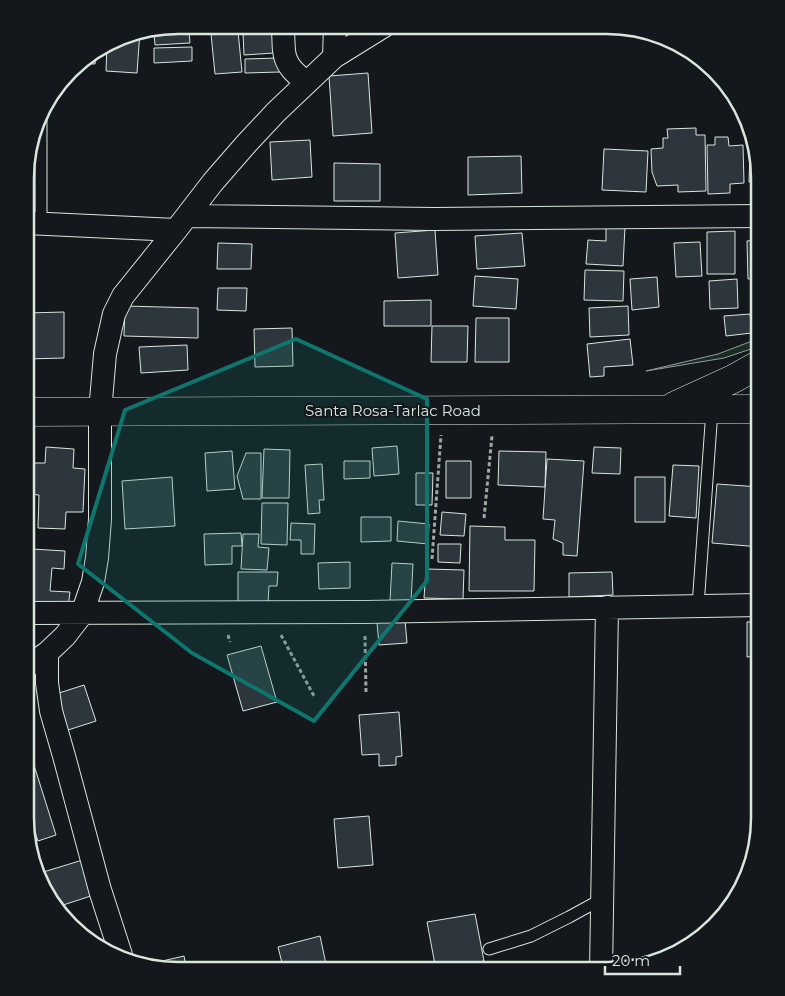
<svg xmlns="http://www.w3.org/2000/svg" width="785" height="996" viewBox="0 0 785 996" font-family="Montserrat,sans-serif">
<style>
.green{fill:#1a2d24;stroke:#939e99}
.building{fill:#2c363c;stroke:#d8e6dc}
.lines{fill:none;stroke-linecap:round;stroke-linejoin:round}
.lane-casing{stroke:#d8e6dc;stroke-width:13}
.street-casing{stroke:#d8e6dc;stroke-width:24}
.highway-casing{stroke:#d8e6dc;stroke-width:29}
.path{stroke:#9da8a2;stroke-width:3;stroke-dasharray:4 2.5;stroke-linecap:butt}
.lane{stroke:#14181c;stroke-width:11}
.street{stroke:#14181c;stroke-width:22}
.highway{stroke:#14181c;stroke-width:28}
.marked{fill:#0f766e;fill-opacity:0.2;stroke:#0f766e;stroke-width:4;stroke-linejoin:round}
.labels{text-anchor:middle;stroke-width:4;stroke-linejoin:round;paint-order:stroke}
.street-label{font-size:15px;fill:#d8e6dc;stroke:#14181c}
.rim{fill:none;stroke:#d8e6dc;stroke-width:2.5}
</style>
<rect width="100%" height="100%" fill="#14181c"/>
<path class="green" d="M760 338V346L724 358 646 371 718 354Z"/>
<path class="building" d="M212 25H241V28L212 29Z
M140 31 137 73 106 71 107 45 128 33Z
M189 31 190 43 155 45 154 33Z
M238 31 242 72 215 74 211 34Z
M273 31 274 53 244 55 243 33Z
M192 47V61L154 63V48Z
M96 52 95 64 77 63Z
M279 58 280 72 245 73V59Z
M368 73 372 133 333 136 329 76Z
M696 128V135H705L706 191 678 192V185L657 186 652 172 651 149 663 148V138H668L667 129Z
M715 137H728L729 146 743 145 744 183 730 184V193L708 194 707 145H715Z
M310 140 312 177 272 180 270 142Z
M604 149 648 151 646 192 602 190Z
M29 150V172H26V157Z
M750 151H753L760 177V182H749Z
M521 156 522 193 468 195V157Z
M334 163 380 164V201H334Z
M606 226 625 227 623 266 586 264 588 240 606 241Z
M435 230 438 275 398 278 395 233Z
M735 231V274H707V232Z
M522 233 525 266 477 269 475 236Z
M760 240V278L748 279 747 241Z
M700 242 702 276 676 277 674 243Z
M218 243 252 244 251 269H217Z
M585 270 624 271 623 301 584 300Z
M475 276 518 279 516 309 473 306Z
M657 277 659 307 632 310 630 279Z
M737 279 738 308 710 309 709 281Z
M218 288H247L246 311 217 310Z
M431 300V326H384V301Z
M125 306 198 308V338L124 336Z
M628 306 629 335 590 337 589 308Z
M64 312V358L26 359V313Z
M750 314 752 333 726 336 724 316Z
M476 318H509V362H475Z
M432 326H468L467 362H431Z
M292 328 293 366 255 367 254 329Z
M630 339 633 365 604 367V376L590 377 587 344Z
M187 345 188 370 141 373 139 347Z
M397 446 399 474 374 476 372 448Z
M46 447 74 449 73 468 85 469 83 512H66L65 529 38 528 39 495 29 494 31 463H45Z
M594 447 621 448 620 474 592 473Z
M264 449 290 450 289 498H262Z
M232 451 235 489 207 491 205 453Z
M499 451 546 452 545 487 498 485Z
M246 453H261V499H243L237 476Z
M547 459 584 461 577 556 563 555V543L553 539 555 520 543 519Z
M344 461H370V478L344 479Z
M446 461H471V498H446Z
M322 464 324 500H319L320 513 308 514 305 465Z
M673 465 699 466 696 518 669 516Z
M26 468H29L28 504H26Z
M416 473H433L432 505H416Z
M172 477 175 526 125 529 122 481Z
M635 477H665V522H635Z
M717 484 760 487V547L712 543Z
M262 503H288L287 545 261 544Z
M442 512 466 514 464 536 440 535Z
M361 517H391V541L361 542Z
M398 521 429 524 428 544 397 541Z
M291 523 315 524 314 554H301V540H290Z
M470 526 505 527V540H535L534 591H469Z
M241 533 242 546H232V564L205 565 204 534Z
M243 534H259L258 547 269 548 267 570 241 569Z
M438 544H461L460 563 438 562Z
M32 549 65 551 64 569 52 568 50 591 70 592 68 607 29 605Z
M350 562V588L319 589 318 563Z
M392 563 413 564 411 602 390 601Z
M760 568V593L757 592Z
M426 569 464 570 463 599 424 598Z
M238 572H278L277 586H269L268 603H238Z
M612 572 613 595 569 597V573Z
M405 620 407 643 379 645 377 623Z
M760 621V656L747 657V622Z
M261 646 277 702 243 711 227 655Z
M84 685 96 721 68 730 56 694Z
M399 712 402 756 396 757V765L379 766V754L362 755 359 715Z
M25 743H27L56 835 38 841 30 818 25 819Z
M369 816 373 865 338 868 334 819Z
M86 859 97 894 57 907 45 895 40 873Z
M475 914 484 961 436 970 427 922Z
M320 936 326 964 300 971H284L278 947Z
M184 956 187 971H167L149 964Z"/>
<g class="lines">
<g class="lane-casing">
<path id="lane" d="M41 115V224
M698 606 712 410
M489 949 531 936 569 917 602 899"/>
</g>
<g class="street-casing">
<path id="street" d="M282 25C284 33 283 42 284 50 285 65 295 74 307 82
M334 57 335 25
M187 216 434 219 760 216
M26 223 176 230
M25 613 365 612 760 605
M47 653V683L51 711 64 756 100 890 121 955
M25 668 47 653 65 636 82 614 93 582 97 558 100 519V412L105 354 114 314 123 296 176 230 213 182 247 143 276 112 334 57 384 26
M601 971 607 607"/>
</g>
<g class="highway-casing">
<path id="highway" d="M674 406 733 379 760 364
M26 412 760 409"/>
</g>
<path class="path" d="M484 518 492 436
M432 559 441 435
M228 635 230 642
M281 635 314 696
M365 636 366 693"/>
<use href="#lane" class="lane"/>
<use href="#street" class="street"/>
<use href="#highway" class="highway"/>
</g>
<path class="marked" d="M296 339 427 399V581L314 721 192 653 78 564 125 410Z"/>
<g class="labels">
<g class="street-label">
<text x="393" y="416">Santa Rosa-Tarlac Road</text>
</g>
</g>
<path d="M0 0H785V996H0ZM178 34H607A144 144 0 0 1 751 178V818A144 144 0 0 1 607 962H178A144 144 0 0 1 34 818V178A144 144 0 0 1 178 34Z" fill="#14181c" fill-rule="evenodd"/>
<path class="rim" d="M178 34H607A144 144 0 0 1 751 178V818A144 144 0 0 1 607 962H178A144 144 0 0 1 34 818V178A144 144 0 0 1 178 34Z"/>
<path d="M605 966v8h75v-8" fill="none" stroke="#d8e6dc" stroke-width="2.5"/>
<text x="612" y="966" font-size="15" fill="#d8e6dc" stroke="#14181c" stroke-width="4" paint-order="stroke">20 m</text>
</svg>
